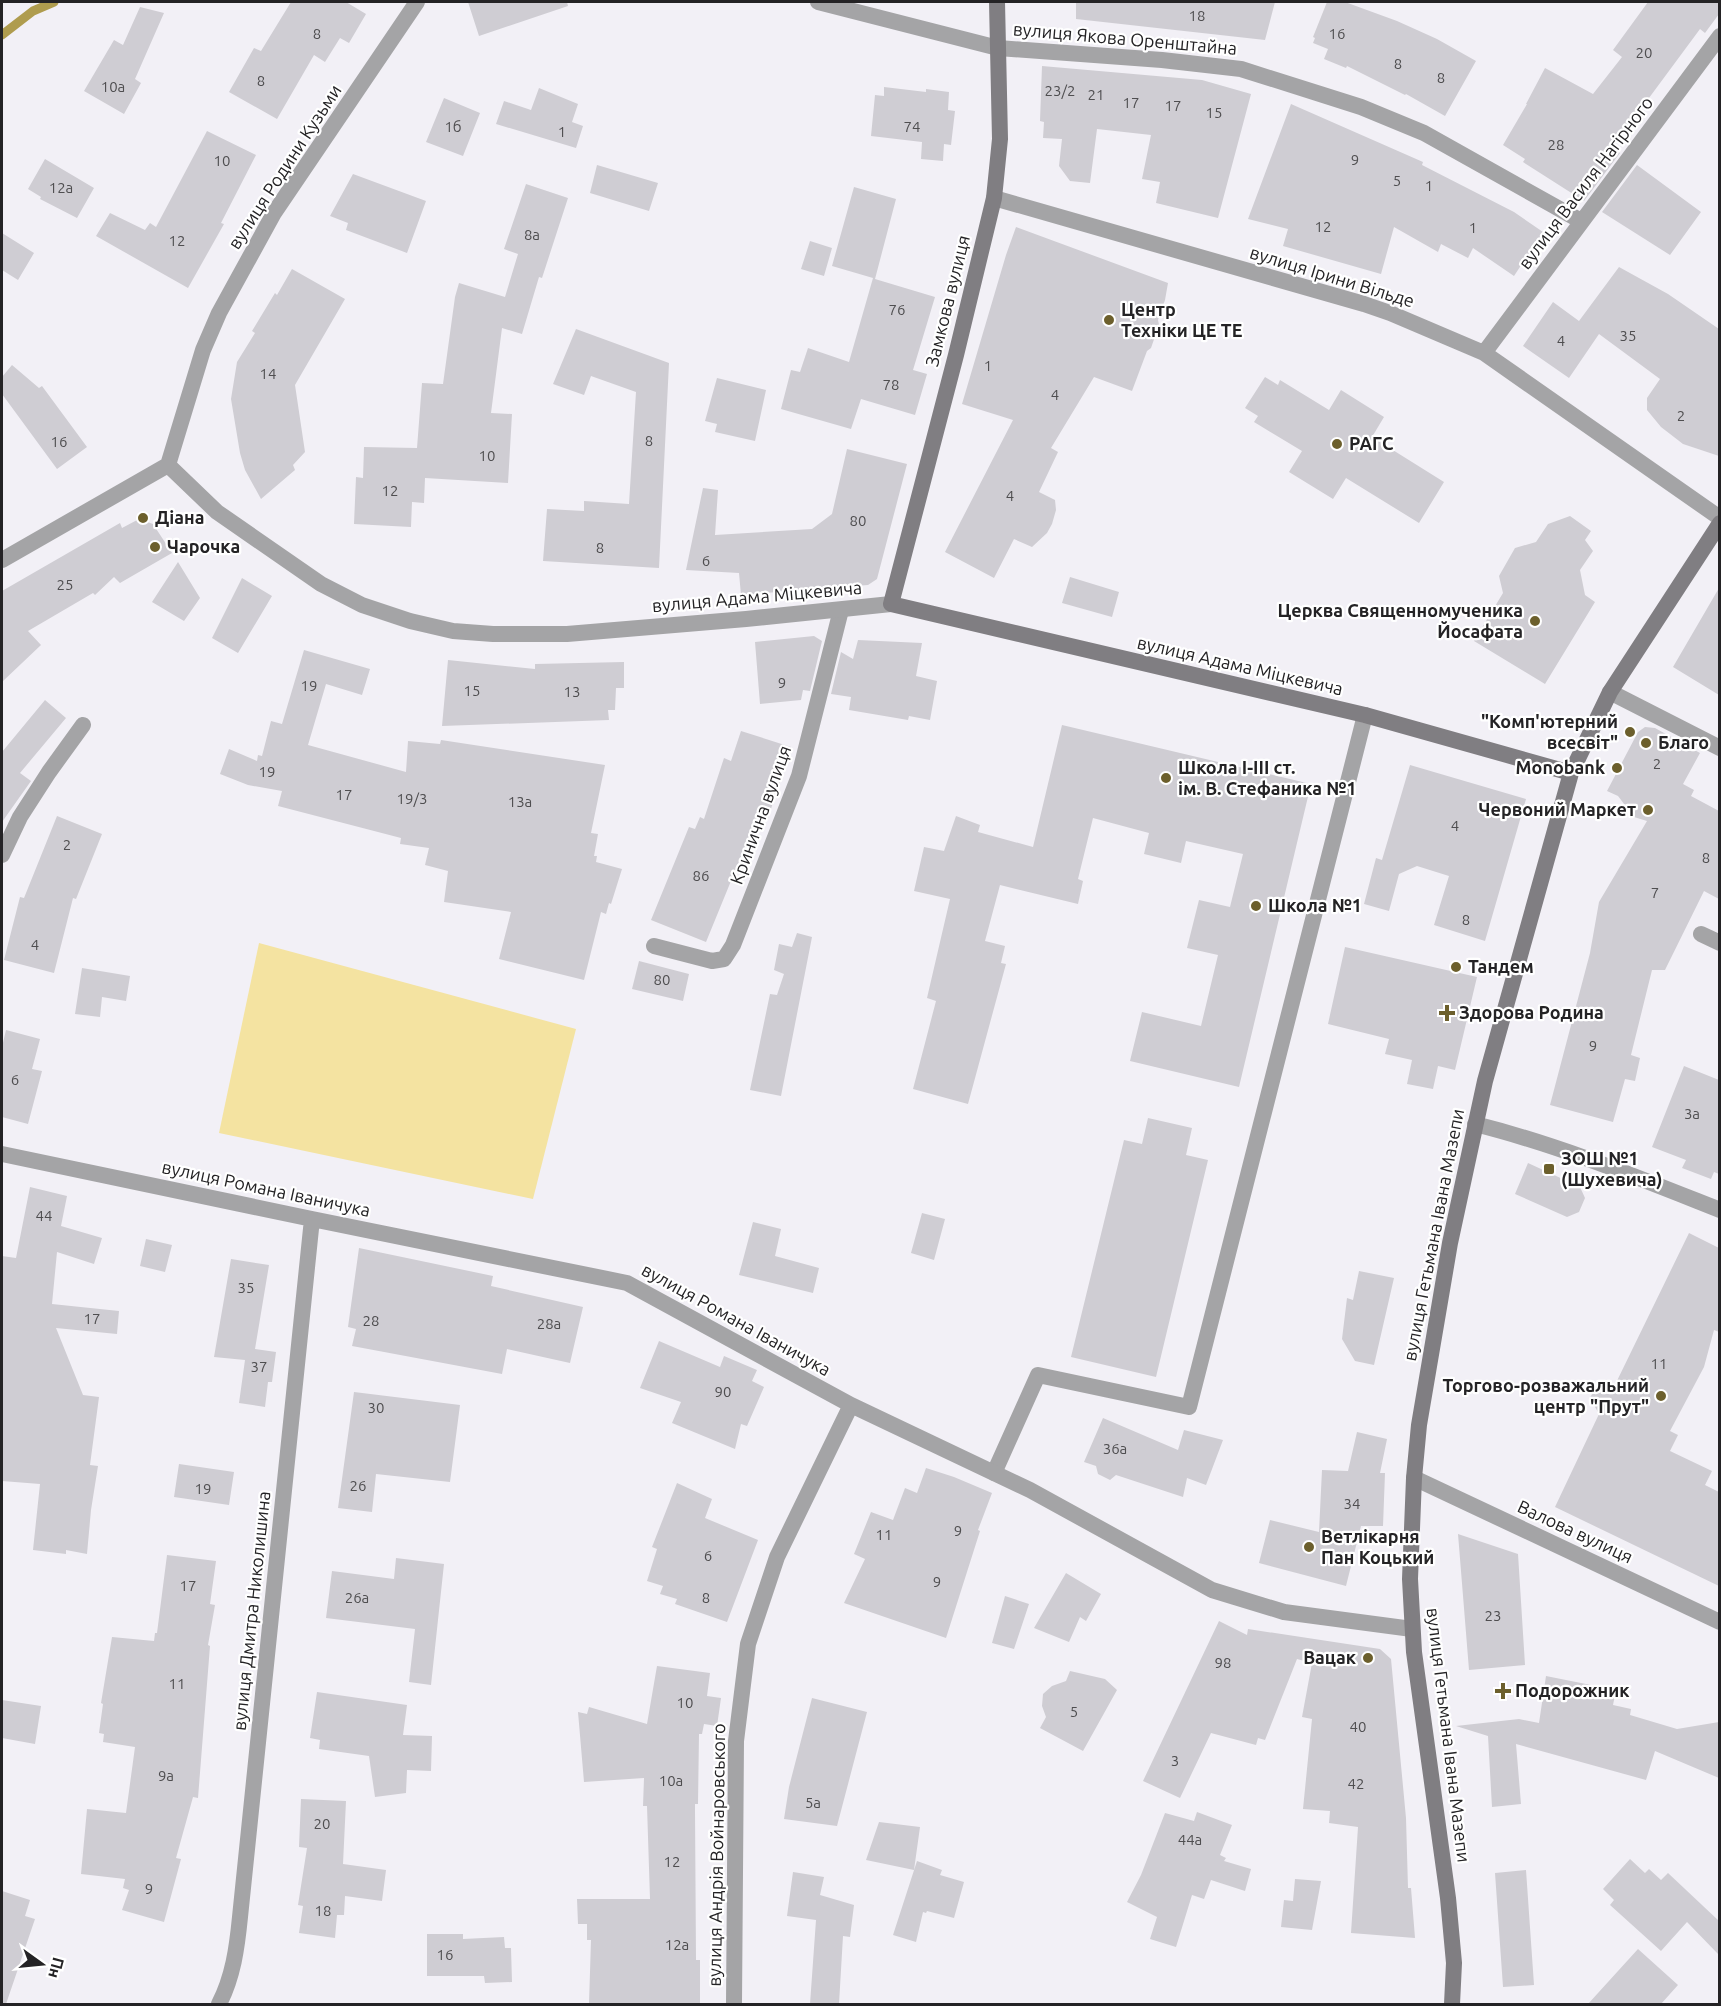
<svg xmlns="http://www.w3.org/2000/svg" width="1721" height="2006" viewBox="0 0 1721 2006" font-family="Ubuntu,sans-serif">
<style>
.green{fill:#f4e3a1}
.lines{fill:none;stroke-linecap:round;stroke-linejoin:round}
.stream{stroke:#af9c4e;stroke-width:9}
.building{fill:#cfcdd3}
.service{stroke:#a4a4a6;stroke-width:16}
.minor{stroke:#a4a4a6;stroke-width:16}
.tertiary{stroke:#a4a4a6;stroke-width:16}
.secondary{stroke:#807e82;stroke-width:16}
.poi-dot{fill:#6c5f2c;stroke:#fff;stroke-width:2}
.labels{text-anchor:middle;stroke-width:4.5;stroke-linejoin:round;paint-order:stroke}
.number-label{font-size:15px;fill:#4f4e50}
.street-label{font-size:18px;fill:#242325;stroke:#fff}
.poi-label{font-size:18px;font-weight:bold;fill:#242325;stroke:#fff;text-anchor:start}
</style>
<rect width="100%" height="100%" fill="#f2f0f6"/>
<path class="green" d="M259 943 576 1029 533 1199 219 1133Z"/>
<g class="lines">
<path class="stream" d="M2 35 33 11 54 2"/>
</g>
<path class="building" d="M291 2H346L366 14 349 43 340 38 325 62 314 55 277 119 229 92 254 48 261 51Z
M468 2H567L568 6 479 36Z
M1076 2H1275L1265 40 1076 19Z
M1327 2H1345L1397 21 1437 39 1476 61 1445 116 1406 94 1405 95 1347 66 1346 68 1324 59 1328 49 1313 43 1315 38 1313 37Z
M1648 2H1719V14L1705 33 1700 29 1612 148 1620 153 1584 201 1523 162 1525 159 1503 145 1527 104H1526L1545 68 1593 94 1622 57 1613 50Z
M140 7 164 13 135 79 141 83 124 114 84 91 114 40 123 45Z
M1042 66 1202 80 1251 94 1218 218 1156 203 1160 182 1142 179 1151 135 1097 129 1090 183 1070 181 1059 166 1062 139 1043 138 1044 122 1040 121Z
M884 87 926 92V89L949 92 948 110 955 111 951 145 944 144 943 161 921 159 922 142 871 136 875 95 884 96Z
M539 88 578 104 572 122 583 126 576 148 496 124 504 101 531 110Z
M444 98 480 113 463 156 426 142Z
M1291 104 1423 162 1422 165 1514 212 1543 232 1514 276 1473 248 1468 258 1441 244 1438 252 1394 227 1381 274 1283 246 1288 229 1248 219Z
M207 131 256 155 221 223 224 224 188 288 96 236 110 213 145 230 150 223 156 227Z
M45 159 94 188 77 218 40 199 41 197 28 189Z
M597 165 658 183 649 211 590 193Z
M1637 165 1701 212 1670 255 1602 212Z
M353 174 426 201 407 253 346 230 348 223 330 216Z
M526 184 568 198 542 278 539 277 522 334 502 328 491 413 512 414 508 483 425 478 424 503 412 502 411 527 354 524 356 477 363 478 364 447 417 448 422 383 443 384 455 297 459 283 505 297 518 254 504 249Z
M854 187 896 199 875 279 935 297 913 370 927 374 915 415 861 399 851 429 781 409 791 370 800 372 808 348 849 362 873 278 832 266Z
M1016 227 1168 283 1165 300 1158 320 1159 325 1151 348 1147 351 1132 391 1094 377 1051 448 1058 452 1039 492 1055 500 1056 510 1052 524 1047 533 1032 547 1014 539 994 578 945 552 1013 420 962 404 1006 255Z
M2 233 34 253 18 280 2 270Z
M810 241 832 248 824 276 801 269Z
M1619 267 1668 294 1719 329V456L1683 444 1661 427 1647 410V398L1660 379 1599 334 1569 378 1523 346 1553 302 1579 321Z
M292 269 345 299 295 385 305 452 293 465 295 470 261 499 245 470 240 453 231 399 237 362 255 333 252 331 275 293 277 295Z
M576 329 669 363 659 568 543 561 547 509 584 511V501L629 504 636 392 591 376 584 395 553 384Z
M12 365 39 388 42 386 87 447 57 469 2 394V377Z
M1265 377 1278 385 1280 380 1329 410 1341 390 1384 417 1372 437 1444 482 1419 523 1346 478 1333 499 1289 472 1302 451 1254 422 1258 416 1245 408Z
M717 378 766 390 755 441 715 432 717 424 705 421Z
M847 449 907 464 877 579 868 585 741 595 739 573 686 570 703 488 718 490 715 535 812 529 832 514Z
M1570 516 1591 531 1585 540 1593 551 1580 570 1585 595 1595 602 1545 684 1474 641 1503 593 1499 576 1515 548 1536 542 1548 524Z
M139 519 153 524 172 553 120 583 114 577 95 595 93 593 28 631 41 645 2 682V591L120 523 122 528Z
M178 562 200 598 184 621 152 602Z
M1070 577 1119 592 1112 617 1062 603Z
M242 578 272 596 238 653 212 638Z
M1719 588V695L1673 667Z
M814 636 822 641 810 691 803 690 801 700 760 704 755 642Z
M858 640 922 643 916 676 937 681 930 720 909 716 908 720 849 710 851 697 831 694 841 652 853 659Z
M304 650 370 669 362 695 326 684 308 745 406 772 408 741 440 744 441 740 605 765 591 833 598 834 594 856H597L596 862 622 869 611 904 609 903 606 914 601 912 584 980 499 959 511 912 444 902 448 871 425 865 429 848 400 844 401 838 278 806 282 791 248 785 220 774 229 749 257 761 258 755 262 756 271 721 282 724Z
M448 660 535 669V664L624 662V688H616L615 710H608L609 720 442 726Z
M45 700 66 718 20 773 31 781 2 822V752Z
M1062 725 1311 784 1239 1087 1130 1061 1142 1012 1201 1026 1218 955 1187 948 1199 900 1230 907 1243 854 1186 841 1181 863 1144 854 1149 833 1093 818 1078 879 1083 881 1078 904 1000 885 985 941 1005 946 1001 963 1006 964 968 1104 913 1089 936 1001 927 998 950 899 914 891 924 847 944 851 956 816 980 825 978 832 1033 847Z
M1645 727 1655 728 1700 753 1683 784 1694 790 1691 796 1719 811V899L1704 891 1665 970H1652L1631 1055 1640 1058 1635 1081 1625 1079 1613 1122 1550 1105 1590 953 1599 902 1647 821 1634 817 1618 796 1607 791 1638 732Z
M741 731 791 747 768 818 758 815 706 942 651 920 689 827 695 829 700 817 704 819 724 758 731 761Z
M1410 765 1526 799 1485 941 1434 925 1449 876 1417 866 1399 874 1389 911 1364 904 1376 858 1382 860Z
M57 816 102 834 76 899 73 898 54 973 4 960 20 897 24 898Z
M797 933 812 937 781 1096 750 1090 770 994 777 995 784 974 774 970 779 944 792 947Z
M1345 947 1477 977 1455 1070 1438 1066 1433 1089 1407 1084 1412 1060 1385 1054 1389 1039 1328 1024Z
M639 961 689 974 683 1001 632 989Z
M82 968 130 976 126 1001 102 997 100 1017 75 1014Z
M6 1030 40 1039 32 1069 42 1071 28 1124 2 1117V1047Z
M1684 1066 1719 1080V1174L1714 1172 1711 1179 1682 1168 1686 1160 1652 1147Z
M1148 1118 1192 1128 1186 1155 1208 1160 1156 1377 1071 1357 1124 1140 1142 1144Z
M1528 1163 1580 1187 1585 1198 1579 1212 1567 1217 1515 1194Z
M30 1187 67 1196 61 1226 102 1238 94 1264 57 1252 52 1304 119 1311 117 1334 56 1328 83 1395 99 1397 90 1465 98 1466 91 1510 87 1554 66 1550V1554L33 1550 40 1484 2 1481V1256L16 1258Z
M922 1213 945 1219 934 1260 911 1253Z
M753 1222 781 1229 775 1256 819 1268 813 1293 739 1275Z
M1689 1233 1719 1248V1332L1714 1330 1704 1367 1670 1431 1678 1435 1670 1451 1712 1471 1705 1485 1719 1492V1586L1555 1507 1599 1414 1590 1398 1598 1382 1613 1389Z
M146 1239 172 1245 165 1272 140 1266Z
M359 1248 493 1276 491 1286 583 1307 570 1363 507 1349 502 1374 352 1346 356 1329 348 1327Z
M231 1259 269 1265 255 1349 276 1352 272 1382H268L265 1407 239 1403 245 1360 214 1357Z
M1359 1271 1394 1278 1374 1365 1355 1361 1342 1339 1347 1298 1353 1300Z
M659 1341 720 1367 724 1356 757 1370 752 1381 764 1387 747 1426 741 1424 735 1449 672 1423 681 1402 640 1388Z
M354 1392 460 1405 450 1482 376 1474 372 1512 338 1508Z
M1103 1418 1178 1450 1184 1430 1223 1440 1206 1485 1187 1478 1183 1497 1116 1475 1110 1480 1098 1474 1096 1466 1084 1462Z
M1357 1432 1387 1439 1380 1473H1385L1383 1526H1361L1346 1586 1259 1563 1270 1520 1319 1532 1322 1470 1348 1471Z
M179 1464 234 1472 229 1505 174 1497Z
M926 1468 954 1477 992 1493 978 1530 980 1531 946 1638 844 1603 865 1559 854 1554 871 1512 893 1520 905 1488 917 1493Z
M677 1483 712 1499 705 1518 758 1540 727 1622 675 1604 677 1599 660 1594 663 1586 647 1581 657 1549 652 1547Z
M1458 1534 1518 1554 1525 1665 1469 1670Z
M167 1555 216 1561 210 1604 215 1605 208 1645 210 1646 198 1798 193 1797 176 1858 181 1859 164 1922 122 1910 129 1890 123 1888 125 1879 81 1874 87 1809 126 1813 135 1747 103 1742 104 1734 99 1733 103 1704 101 1703 112 1637 154 1641 155 1633H157Z
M396 1558 444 1564 431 1685 409 1682 415 1629 326 1618 332 1571 394 1579Z
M1066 1573 1101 1594 1086 1621 1080 1617 1069 1642 1034 1628Z
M1005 1596 1029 1604 1014 1649 992 1643Z
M1219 1621 1247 1635 1248 1629 1380 1649 1391 1659 1406 1818 1408 1888H1411L1415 1938 1351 1933 1358 1827 1329 1823 1330 1811 1303 1809 1312 1719 1302 1717 1312 1663 1297 1659 1265 1740 1258 1738 1256 1745 1211 1733 1180 1798 1143 1781Z
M657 1666 710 1673 707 1696 721 1698 717 1726 704 1724 702 1734H699L698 1804H695V1811L696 1960H700V2004H589L591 1940H587V1924H578L577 1899H650L647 1806H643L644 1778 584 1782 578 1712 587 1714 589 1707 647 1724Z
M1070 1671 1105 1679 1117 1690 1083 1751 1040 1728 1046 1717 1042 1706 1043 1694 1052 1686 1066 1681Z
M1546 1676 1616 1690 1613 1705 1631 1709 1630 1715 1677 1729 1719 1722V1778L1655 1751 1646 1780 1516 1744 1521 1804 1492 1807 1488 1736 1456 1726 1519 1719 1539 1723Z
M317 1692 407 1705 403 1735 432 1736 431 1771 407 1770 406 1793 375 1797 369 1756 319 1749 320 1740 310 1738Z
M812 1698 867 1712 837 1826 784 1819 789 1787Z
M2 1700 41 1706 35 1744 2 1738Z
M301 1799 346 1801 343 1864 386 1870 382 1901 345 1896 344 1915H337L335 1938 299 1933 303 1906 298 1905 307 1848 299 1847Z
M1197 1812 1232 1825 1220 1855 1226 1858 1224 1861 1251 1869 1245 1891 1211 1880 1204 1899 1192 1895 1176 1947 1150 1939 1157 1917 1127 1902 1141 1875 1165 1813 1194 1821Z
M879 1822 920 1827 914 1870 866 1860Z
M1630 1859 1645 1873 1649 1869 1661 1880 1668 1873 1719 1921V1955L1687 1922 1661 1951 1610 1905 1614 1900 1603 1889Z
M917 1861 942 1870 940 1875 964 1882 954 1918 927 1911 926 1913 923 1912 916 1942 893 1935Z
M1526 1870 1534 1985 1503 1987 1495 1873Z
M793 1872 824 1877 820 1895 854 1905 850 1937 843 1936 839 2004H810L816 1920 787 1916Z
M1295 1879 1321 1881 1312 1930 1281 1927 1284 1900 1293 1901Z
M2 1891 30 1900 25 1916 35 1919 6 2004H2Z
M427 1934H463V1939L504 1937 505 1948H511L512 1982 485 1983 484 1976H427Z
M1638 1949 1678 1985 1661 2004H1588Z"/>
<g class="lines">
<path class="service" d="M2 855 20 817 49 772 83 725
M1701 934 1720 943
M994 1473 1038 1375 1189 1407 1365 715"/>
<path class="minor" d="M818 2 998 48 1162 60 1241 69 1361 107 1424 133 1581 221
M994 198 1364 304 1390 313 1484 353 1720 518
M1484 353 1720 36
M1610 692 1720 748
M654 946 712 961 724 959 733 945 799 776 841 610
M1475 1124C1559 1145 1639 1178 1720 1210
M2 1154 312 1219 627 1283 851 1405 1030 1490 1212 1590 1284 1612 1412 1629
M1414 1478 1720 1622
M219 2004C233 1977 237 1948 240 1917L312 1219
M734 2004 736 1741 748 1644 777 1557 851 1405"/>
<path class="tertiary" d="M168 465 217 512 321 584 362 605 410 621 453 631 493 634H567L746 619 891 604
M168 465 203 350 219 313 274 213 417 2
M2 560 168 465"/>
<path class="secondary" d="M997 2 1000 139 994 198 956 355 891 604 1365 715 1571 773
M1452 2004 1454 1963 1448 1898 1414 1652 1410 1579 1414 1478 1419 1425 1450 1243 1485 1081 1571 773 1610 692 1720 523"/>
</g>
<g class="poi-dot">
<circle cx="1109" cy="320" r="6"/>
<circle cx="1337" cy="444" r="6"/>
<circle cx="143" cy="518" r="6"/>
<circle cx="155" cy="547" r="6"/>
<circle cx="1535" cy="621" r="6"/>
<circle cx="1630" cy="732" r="6"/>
<circle cx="1646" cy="743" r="6"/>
<circle cx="1617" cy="768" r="6"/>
<circle cx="1166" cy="778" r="6"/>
<circle cx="1648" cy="810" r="6"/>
<circle cx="1256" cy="906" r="6"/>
<circle cx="1456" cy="967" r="6"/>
<path d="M1444 1004h6v6h6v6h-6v6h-6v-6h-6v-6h6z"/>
<rect x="1543" y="1163" width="12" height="12" rx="3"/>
<circle cx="1661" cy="1396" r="6"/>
<circle cx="1309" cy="1547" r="6"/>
<circle cx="1368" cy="1658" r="6"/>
<path d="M1500 1682h6v6h6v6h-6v6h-6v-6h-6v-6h6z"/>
</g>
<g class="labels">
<g class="number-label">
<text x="1197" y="21">18</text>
<text x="317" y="39">8</text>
<text x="1337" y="39">16</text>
<text x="1644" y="58">20</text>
<text x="1398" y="69">8</text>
<text x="1441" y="83">8</text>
<text x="261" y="86">8</text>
<text x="113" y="92">10а</text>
<text x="1060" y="96">23/2</text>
<text x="1096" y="100">21</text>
<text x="1131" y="108">17</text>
<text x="1173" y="111">17</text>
<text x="1214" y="118">15</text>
<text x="453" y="132">1б</text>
<text x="912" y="132">74</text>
<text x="562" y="137">1</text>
<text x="1556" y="150">28</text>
<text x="1355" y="165">9</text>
<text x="222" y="166">10</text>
<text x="1397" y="186">5</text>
<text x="1429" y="191">1</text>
<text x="61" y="193">12а</text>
<text x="1323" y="232">12</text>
<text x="1473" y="233">1</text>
<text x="532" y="240">8а</text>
<text x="177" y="246">12</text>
<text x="897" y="315">76</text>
<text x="1628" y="341">35</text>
<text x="1561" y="346">4</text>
<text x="988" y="371">1</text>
<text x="268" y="379">14</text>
<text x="891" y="390">78</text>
<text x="1055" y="400">4</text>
<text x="1681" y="421">2</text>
<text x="649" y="446">8</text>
<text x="59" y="447">16</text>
<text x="487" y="461">10</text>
<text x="390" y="496">12</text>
<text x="1010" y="501">4</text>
<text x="858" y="526">80</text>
<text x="600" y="553">8</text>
<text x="706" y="566">6</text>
<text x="65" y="590">25</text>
<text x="782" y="688">9</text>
<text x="309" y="691">19</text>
<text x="472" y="696">15</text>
<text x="572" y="697">13</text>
<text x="1657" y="769">2</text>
<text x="267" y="777">19</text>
<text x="344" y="800">17</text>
<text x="412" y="804">19/3</text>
<text x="520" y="807">13а</text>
<text x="1455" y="831">4</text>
<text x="67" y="850">2</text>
<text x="1706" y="863">8</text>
<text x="701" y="881">86</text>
<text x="1655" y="898">7</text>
<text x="1466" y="925">8</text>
<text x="35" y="950">4</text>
<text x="662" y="985">80</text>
<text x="1593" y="1051">9</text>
<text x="15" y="1085">6</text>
<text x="1692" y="1119">3а</text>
<text x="44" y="1221">44</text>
<text x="246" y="1293">35</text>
<text x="92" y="1324">17</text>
<text x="371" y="1326">28</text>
<text x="549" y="1329">28а</text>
<text x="1659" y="1369">11</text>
<text x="259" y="1372">37</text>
<text x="723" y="1397">90</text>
<text x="376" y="1413">30</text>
<text x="1115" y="1454">36а</text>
<text x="358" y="1491">26</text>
<text x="203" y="1494">19</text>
<text x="1352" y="1509">34</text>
<text x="958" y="1536">9</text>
<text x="884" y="1540">11</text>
<text x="708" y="1561">6</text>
<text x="937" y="1587">9</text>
<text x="188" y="1591">17</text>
<text x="357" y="1603">26а</text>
<text x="706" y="1603">8</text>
<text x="1493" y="1621">23</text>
<text x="1223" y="1668">98</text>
<text x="177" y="1689">11</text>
<text x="685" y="1708">10</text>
<text x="1074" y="1717">5</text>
<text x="1358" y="1732">40</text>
<text x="1175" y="1766">3</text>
<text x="166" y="1781">9а</text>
<text x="671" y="1786">10а</text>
<text x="1356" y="1789">42</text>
<text x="813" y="1808">5а</text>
<text x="322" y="1829">20</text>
<text x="1190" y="1845">44а</text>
<text x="672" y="1867">12</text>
<text x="149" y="1894">9</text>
<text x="323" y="1916">18</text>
<text x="677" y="1950">12а</text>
<text x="445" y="1960">16</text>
</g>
<g class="street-label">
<text transform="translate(1125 39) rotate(5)" y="6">вулиця Якова Оренштайна</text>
<text transform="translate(285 167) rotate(-57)" y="6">вулиця Родини Кузьми</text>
<text transform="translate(1586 183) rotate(-53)" y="6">вулиця Василя Нагірного</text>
<text transform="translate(1332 277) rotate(17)" y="6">вулиця Ірини Вільде</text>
<text transform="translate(948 301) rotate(-76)" y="6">Замкова вулиця</text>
<text transform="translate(757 597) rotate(-5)" y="6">вулиця Адама Міцкевича</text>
<text transform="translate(1240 666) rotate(13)" y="6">вулиця Адама Міцкевича</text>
<text transform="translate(761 815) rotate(-70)" y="6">Кринична вулиця</text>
<text transform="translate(266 1189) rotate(12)" y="6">вулиця Романа Іваничука</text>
<text transform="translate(1434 1235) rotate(-79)" y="6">вулиця Гетьмана Івана Мазепи</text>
<text transform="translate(736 1320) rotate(29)" y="6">вулиця Романа Іваничука</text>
<text transform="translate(1575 1532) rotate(25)" y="6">Валова вулиця</text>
<text transform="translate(252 1611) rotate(-84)" y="6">вулиця Дмитра Николишина</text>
<text transform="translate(1448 1735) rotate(83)" y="6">вулиця Гетьмана Івана Мазепи</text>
<text transform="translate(717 1855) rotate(-89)" y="6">вулиця Андрія Войнаровського</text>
</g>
<g class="poi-label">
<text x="1121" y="316">Центр<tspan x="1121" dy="21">Техніки ЦЕ ТЕ</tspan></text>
<text x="1349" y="450">РАГС</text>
<text x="155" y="524">Діана</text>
<text x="167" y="553">Чарочка</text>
<text x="1523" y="617" text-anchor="end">Церква Священномученика<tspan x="1523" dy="21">Йосафата</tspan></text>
<text x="1618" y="728" text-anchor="end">"Комп'ютерний<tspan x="1618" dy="21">всесвіт"</tspan></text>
<text x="1658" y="749">Благо</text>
<text x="1178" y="774">Школа I-III ст.<tspan x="1178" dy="21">ім. В. Стефаника №1</tspan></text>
<text x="1605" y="774" text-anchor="end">Monobank</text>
<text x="1636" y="816" text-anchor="end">Червоний Маркет</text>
<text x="1268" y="912">Школа №1</text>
<text x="1468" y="973">Тандем</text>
<text x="1459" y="1019">Здорова Родина</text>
<text x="1561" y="1165">ЗОШ №1<tspan x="1561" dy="21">(Шухевича)</tspan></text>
<text x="1649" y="1392" text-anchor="end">Торгово-розважальний<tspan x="1649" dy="21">центр "Прут"</tspan></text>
<text x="1321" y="1543">Ветлікарня<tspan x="1321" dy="21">Пан Коцький</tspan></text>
<text x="1356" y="1664" text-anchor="end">Вацак</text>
<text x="1515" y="1697">Подорожник</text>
</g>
</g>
<rect width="1721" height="2006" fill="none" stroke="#242325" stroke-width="6"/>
<g transform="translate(42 1964) rotate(105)" stroke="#ffffff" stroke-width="4.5" paint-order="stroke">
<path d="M0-4.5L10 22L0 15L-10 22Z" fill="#242325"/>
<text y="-9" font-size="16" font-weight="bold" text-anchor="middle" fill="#242325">Пн</text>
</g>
</svg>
